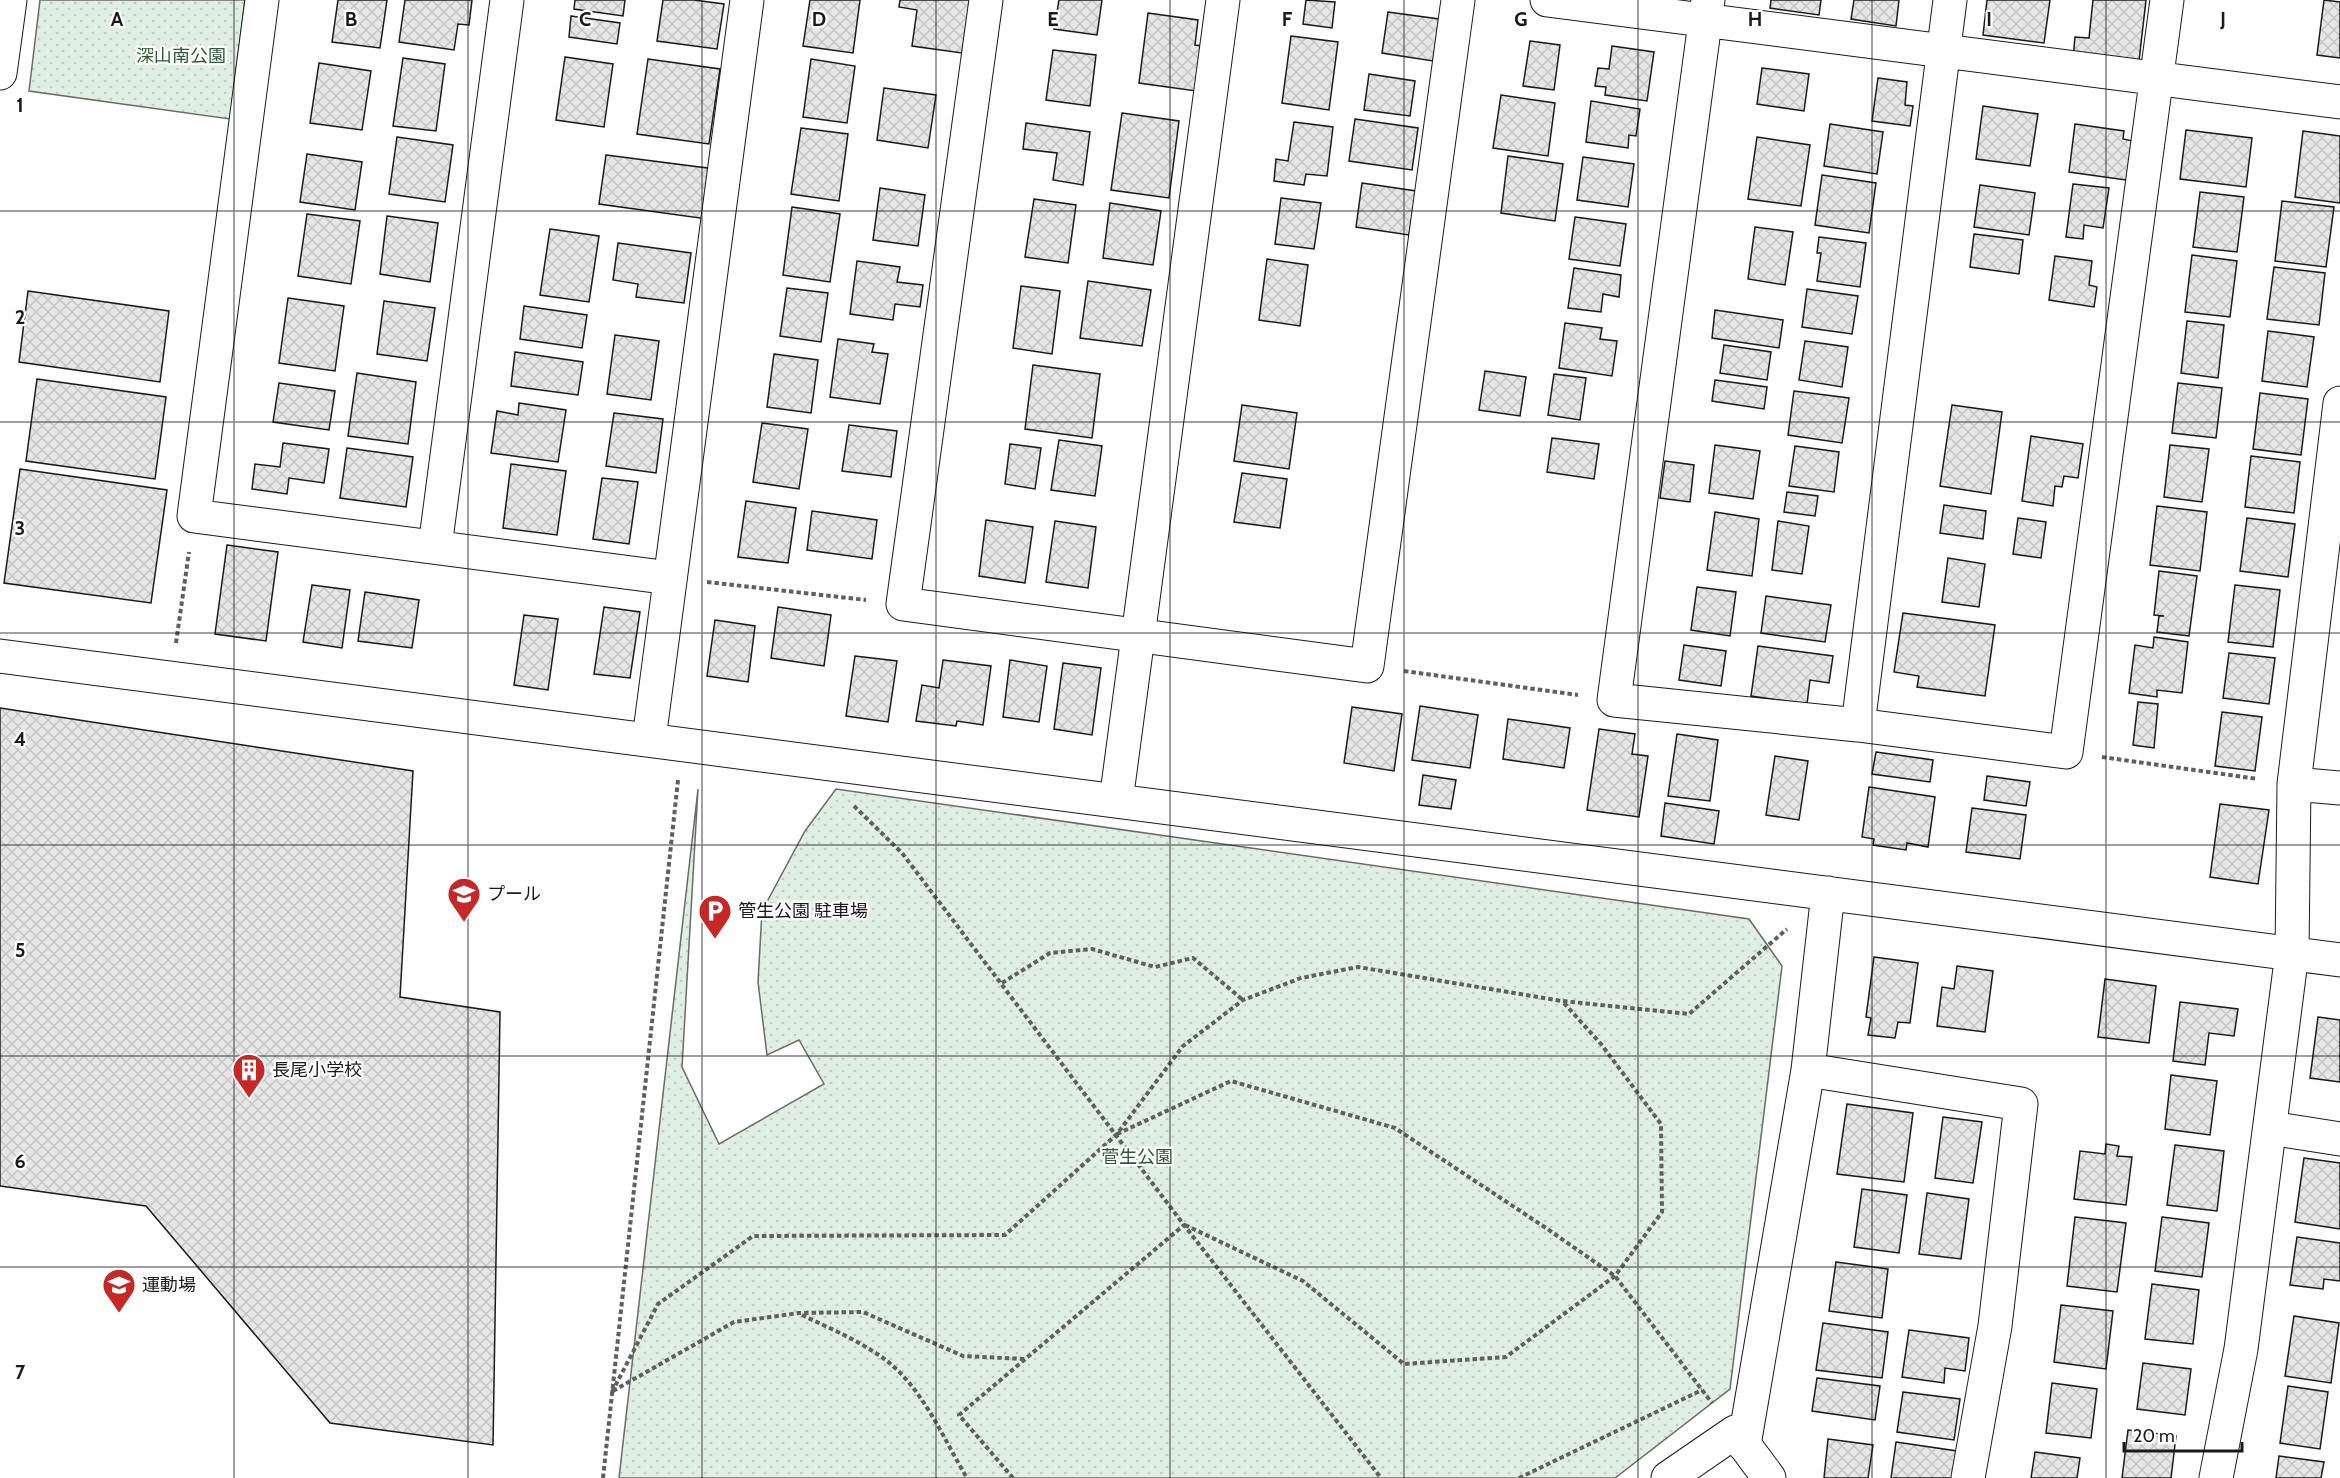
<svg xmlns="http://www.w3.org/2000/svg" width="2340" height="1478" viewBox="0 0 2340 1478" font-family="Cabin,'Noto Sans JP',sans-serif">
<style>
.park{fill:url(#park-dots);stroke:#6a6a6a;stroke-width:1.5}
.building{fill:url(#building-cross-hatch);stroke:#1a1a1a;stroke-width:1.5}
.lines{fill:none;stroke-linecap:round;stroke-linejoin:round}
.minor-casing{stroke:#1a1a1a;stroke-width:35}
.path{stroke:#5f5f5f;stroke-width:4;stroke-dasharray:4.5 3;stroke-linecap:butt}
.minor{stroke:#fff;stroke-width:33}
.grid{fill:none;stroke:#1a1a1a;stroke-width:1.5;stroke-opacity:0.55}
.labels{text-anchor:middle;stroke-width:4.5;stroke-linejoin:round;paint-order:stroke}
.park-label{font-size:18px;fill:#2b5a34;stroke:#fff}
.poi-label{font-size:18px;fill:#1a1a1a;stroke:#fff;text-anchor:start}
.grid-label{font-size:20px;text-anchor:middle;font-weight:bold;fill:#1a1a1a;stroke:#fff;stroke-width:4.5;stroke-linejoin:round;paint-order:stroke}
</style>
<defs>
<pattern id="park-dots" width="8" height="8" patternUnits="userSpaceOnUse" patternTransform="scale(1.5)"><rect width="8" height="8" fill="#e0efe3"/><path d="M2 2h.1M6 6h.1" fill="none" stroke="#c0ccc2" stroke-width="1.8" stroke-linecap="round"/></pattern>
<pattern id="building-cross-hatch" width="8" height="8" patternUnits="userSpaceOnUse" patternTransform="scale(1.5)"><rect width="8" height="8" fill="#e6e6e6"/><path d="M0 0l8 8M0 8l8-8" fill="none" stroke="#c5c5c5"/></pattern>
</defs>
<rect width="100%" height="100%" fill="#fff"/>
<path class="park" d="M40 0H245L230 119 29 91Z
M698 789 682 1067 719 1144 824 1084 799 1040 767 1055 758 982 762 911 805 831 836 789 1749 919 1782 966 1730 1389 1615 1478H619Z"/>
<path class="building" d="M338 0H387L380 48 332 42Z
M405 0H472L469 25 458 24 454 50 399 42Z
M575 0H625L623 16 574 9Z
M663 0H694L724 4 717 49 657 41Z
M810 0H860L853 53 803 46Z
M900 0H970L962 53 912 46 917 10 899 7Z
M1059 0H1102L1097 35 1054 29Z
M1306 0 1335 2 1332 28 1303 24Z
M1771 0H1821L1819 15 1770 8Z
M1854 0H1899L1896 26 1851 19Z
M1987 0H2050L2044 43 1983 35Z
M2093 0H2146L2139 61 2073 59 2075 37 2089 38Z
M2324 0 2340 2V58L2317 55Z
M1388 12 1439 19 1433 61 1382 53Z
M1148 13 1198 20 1195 45 1203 46 1196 91 1139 83Z
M571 16 620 23 617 44 569 37Z
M1291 36 1338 42 1329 110 1282 103Z
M1530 41 1560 45 1554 90 1523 86Z
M1612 46 1654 52 1647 101 1605 95 1606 87 1595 86 1598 68 1609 69Z
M1053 50 1096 55 1090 106 1046 100Z
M565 57 613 64 604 127 556 120Z
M403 58 445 64 436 131 393 126Z
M648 59 720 69 709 144 637 134Z
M811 59 855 66 847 123 803 117Z
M319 63 371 71 362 130 310 123Z
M1762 68 1809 74 1804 111 1757 104Z
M1369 74 1415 81 1410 116 1364 110Z
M1878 78 1907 82 1905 105 1913 106 1910 126 1872 121Z
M884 88 936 95 928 148 877 140Z
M1501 95 1555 103 1548 156 1493 148Z
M1591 101 1640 109 1636 136 1629 135 1628 148 1586 142Z
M1983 106 2038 114 2030 166 1976 159Z
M1122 113 1179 121 1169 198 1111 190Z
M1355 119 1418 128 1412 170 1349 161Z
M1294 122 1333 127 1327 176 1306 174 1304 185 1274 181 1276 159 1288 161Z
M1026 123 1090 132 1083 185 1053 180 1057 153 1023 149Z
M1830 124 1883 132 1877 174 1824 166Z
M2075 124 2124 131 2123 139 2138 142 2133 181 2069 172Z
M801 128 848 134 839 201 791 194Z
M2186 130 2252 138 2246 187 2180 179Z
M2303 131 2340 136V203L2295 197Z
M397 137 453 145 445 202 389 194Z
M1757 137 1810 145 1801 206 1748 199Z
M307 154 362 162 355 210 300 202Z
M606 155 715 169 707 219 599 204Z
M1508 156 1563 164 1555 221 1501 213Z
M1583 157 1634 164 1628 207 1577 200Z
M1822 175 1876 183 1869 233 1815 225Z
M1362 183 1416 191 1409 235 1356 227Z
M2073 184 2109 188 2103 228 2084 225 2083 239 2066 237Z
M1980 185 2035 193 2029 235 1974 227Z
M880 188 925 195 918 246 873 240Z
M2200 192 2244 197 2237 252 2193 247Z
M1281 198 1321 203 1314 249 1275 244Z
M1034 199 1076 205 1068 263 1025 257Z
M2282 201 2334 207 2326 267 2275 261Z
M1110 203 1161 211 1153 265 1103 258Z
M792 207 840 214 830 282 783 275Z
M307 214 360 221 351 284 298 276Z
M387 216 438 223 430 282 380 274Z
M1575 217 1626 224 1620 266 1569 259Z
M1755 227 1793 232 1785 285 1748 279Z
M550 229 599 236 589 302 540 295Z
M1974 234 2023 240 2019 274 1970 267Z
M1819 237 1866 243 1860 287 1817 281 1821 253H1817Z
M618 243 691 253 684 303 636 297 638 284 613 280Z
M2192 255 2237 261 2230 317 2185 312Z
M2055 256 2092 261 2089 285 2097 287 2094 307 2049 300Z
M1267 259 1308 265 1300 326 1259 320Z
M857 261 900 267 897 282 923 285 920 307 895 304 893 320 850 314Z
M2274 267 2325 273 2319 325 2267 319Z
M1574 268 1621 275 1619 297 1603 294 1601 312 1568 308Z
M1088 281 1151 290 1142 346 1080 338Z
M1021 286 1060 291 1052 354 1013 348Z
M787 288 828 293 821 342 780 336Z
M1807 289 1858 296 1852 334 1802 327Z
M28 291 169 311 160 382 19 362Z
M288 298 344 306 335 371 279 363Z
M384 301 435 308 427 361 377 354Z
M524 306 587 315 582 348 520 339Z
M1715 310 1783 320 1779 348 1712 338Z
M2187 321 2224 325 2218 378 2181 373Z
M1565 323 1602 328 1600 339 1617 341 1612 376 1559 368Z
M2268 331 2314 337 2307 387 2262 381Z
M615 335 659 341 651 400 607 394Z
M838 339 874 344 872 352 888 354 880 404 830 397Z
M1805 341 1848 347 1842 387 1799 380Z
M1724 345 1771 352 1767 380 1720 373Z
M515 352 583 362 578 395 511 386Z
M774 354 818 360 811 413 767 407Z
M1033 365 1100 374 1092 438 1025 429Z
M1485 371 1526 377 1520 416 1479 410Z
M357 373 416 382 408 444 348 436Z
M1554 374 1586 378 1580 420 1548 415Z
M37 379 166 397 155 479 26 461Z
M1715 380 1767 387 1764 409 1712 401Z
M279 383 335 391 329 430 273 422Z
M2178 383 2222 388 2216 438 2172 433Z
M1794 391 1849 398 1842 443 1788 435Z
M2260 393 2308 399 2301 455 2253 449Z
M519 403 566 410 558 462 491 453 497 411 518 415Z
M1242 405 1297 413 1289 469 1234 461Z
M1952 405 2002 412 1991 494 1940 486Z
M614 413 663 419 656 473 606 466Z
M762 423 808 429 799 489 753 482Z
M849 425 897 431 891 477 842 471Z
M2031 436 2083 444 2078 478 2064 476 2062 487 2055 486 2053 506 2022 501Z
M1552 438 1599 444 1594 479 1547 472Z
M1059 440 1102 446 1095 496 1051 490Z
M283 443 329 449 324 483 289 478 287 494 252 489 255 464 280 467Z
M1010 444 1041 448 1035 489 1005 484Z
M1715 445 1760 451 1753 499 1709 493Z
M2170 445 2209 449 2202 502 2164 497Z
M1795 446 1839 452 1834 492 1789 486Z
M347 448 413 457 406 507 340 498Z
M2251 456 2300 462 2294 513 2245 507Z
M1665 461 1694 465 1690 502 1660 498Z
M511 464 566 471 557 535 503 528Z
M20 469 167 490 151 603 4 583Z
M1242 473 1287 479 1280 528 1234 522Z
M602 478 638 482 629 544 593 539Z
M1787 492 1818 496 1815 516 1784 512Z
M746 501 796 508 788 563 738 557Z
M1944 505 1986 511 1983 539 1940 533Z
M2157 506 2207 512 2200 571 2150 565Z
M812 511 877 520 872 559 807 550Z
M1715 512 1759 519 1752 576 1707 570Z
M2018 518 2046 522 2041 558 2013 554Z
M2247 518 2295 524 2288 577 2240 571Z
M986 520 1033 527 1025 583 979 576Z
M1055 521 1096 527 1088 588 1046 582Z
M1778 521 1809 526 1802 574 1772 570Z
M227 545 278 552 266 641 215 634Z
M1948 558 1985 564 1979 607 1942 602Z
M2159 571 2197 576 2189 636 2157 632 2159 616H2164L2154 615Z
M312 585 350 590 342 648 303 642Z
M2235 585 2280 590 2273 647 2228 642Z
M1697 587 1736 592 1730 636 1691 630Z
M365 592 419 600 412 648 358 641Z
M1766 596 1831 605 1825 642 1761 633Z
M604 607 640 612 630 678 594 674Z
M778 607 831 615 824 666 771 658Z
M1903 613 1995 625 1985 696 1917 687 1919 676 1894 672Z
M524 615 558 619 548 690 514 685Z
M715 620 755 626 748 682 707 676Z
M2154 637 2188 642 2182 693 2157 690V697L2129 693 2135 645 2153 648Z
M1684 645 1726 651 1721 686 1679 680Z
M1758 646 1833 656 1829 683 1810 680 1807 704 1751 696Z
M2229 653 2275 658 2269 704 2223 698Z
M855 656 897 661 888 722 846 716Z
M943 660 991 666 983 725 957 721 956 726 916 721 922 685 939 688Z
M1010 660 1047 666 1039 722 1003 717Z
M1063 663 1101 668 1092 735 1054 729Z
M2138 702 2158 704 2154 748 2133 745Z
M1420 706 1478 715 1470 768 1412 760Z
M1352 707 1402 714 1394 771 1344 763Z
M0 708 413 771 400 997 500 1012 493 1445 330 1423 146 1206 0 1186Z
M2222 712 2262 717 2255 771 2215 766Z
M1508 719 1570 728 1564 768 1503 759Z
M1599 729 1635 734 1632 754 1648 756 1639 817 1587 810Z
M1677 734 1718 740 1710 801 1668 796Z
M1876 752 1933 760 1930 782 1872 774Z
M1775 756 1808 761 1799 820 1766 815Z
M1423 775 1456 780 1451 809 1419 805Z
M1987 776 2030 782 2026 806 1984 800Z
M1869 787 1935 797 1928 847 1907 843 1906 850 1873 845 1874 839 1862 837Z
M1665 803 1719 811 1714 844 1661 836Z
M2220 804 2269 810 2258 884 2210 877Z
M1972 808 2026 815 2020 859 1966 852Z
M1874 957 1918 963 1910 1023 1898 1022 1895 1038 1868 1035 1871 1018 1866 1017Z
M1957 966 1993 971 1985 1032 1937 1026 1942 987 1954 989Z
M2105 979 2156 986 2149 1043 2098 1037Z
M2180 1002 2238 1009 2234 1036 2209 1033 2205 1065 2173 1061Z
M2318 1017 2340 1020V1082L2310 1078Z
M2171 1075 2217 1081 2210 1135 2165 1129Z
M1847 1104 1913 1113 1904 1182 1837 1174Z
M1943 1117 1982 1122 1973 1183 1935 1178Z
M2106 1144 2119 1146 2117 1156 2132 1157 2126 1205 2074 1199 2080 1151 2105 1154Z
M2175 1145 2224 1151 2217 1211 2167 1205Z
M2304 1158 2340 1163V1229L2295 1222Z
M1862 1189 1907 1195 1899 1253 1854 1247Z
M1927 1193 1969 1199 1961 1259 1919 1254Z
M2075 1217 2126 1223 2117 1292 2067 1286Z
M2162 1217 2209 1223 2202 1277 2155 1271Z
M2297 1237 2340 1243V1281L2324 1279 2323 1289 2290 1285Z
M1836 1262 1888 1269 1882 1318 1829 1311Z
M2152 1284 2199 1290 2193 1344 2145 1339Z
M2061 1305 2113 1311 2106 1369 2054 1362Z
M2294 1316 2339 1323 2331 1383 2285 1376Z
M1823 1323 1888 1332 1882 1378 1816 1370Z
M1909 1330 1969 1338 1965 1371 1945 1368 1944 1383 1902 1377Z
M2143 1363 2191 1369 2185 1415 2137 1409Z
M1817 1378 1880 1386 1875 1420 1812 1411Z
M2052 1383 2097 1389 2091 1438 2046 1433Z
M2288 1386 2328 1392 2320 1449 2280 1443Z
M1903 1392 1960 1399 1954 1440 1897 1432Z
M2128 1430 2176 1436 2171 1478H2122Z
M1828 1439 1873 1445 1868 1478H1824Z
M1896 1442 1957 1451 1953 1478H1891Z
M2035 1452 2080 1458 2077 1478H2031Z
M2279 1456 2324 1462 2321 1478H2276Z"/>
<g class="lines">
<g class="minor-casing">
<path id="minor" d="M262 0 194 516 670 578
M986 0 903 604 1367 666 1458 0
M1547 0 2340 102
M1708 0 1614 700 1858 725 2066 752 2167 0
M0 73 10 0
M435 547 507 0
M0 656 2340 960
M1858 725 1950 0
M649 739 747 0
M2294 784 2340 788
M1116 801 1223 0
M1808 1070 2021 1104 1995 1326 1968 1478
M2270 1128 2340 1139
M1744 1445 1808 1070 1828 893
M1668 1478 1735 1432 1769 1478
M2216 1478 2241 1349 2292 953 2294 784 2340 403"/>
</g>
<path class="path" d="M707 582 866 600
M176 643 189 552
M1404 671 1578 695
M2102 757 2258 779
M854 806 902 853 1184 1225 1381 1478
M1002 983 1050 953 1092 949 1155 967 1193 958 1243 1000
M1117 1134 1231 1081 1395 1128 1546 1228 1615 1276 1712 1403
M1185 1225 1303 1281 1404 1364 1506 1357 1615 1276 1662 1212 1661 1124 1601 1044 1563 1002
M802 1315C829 1328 858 1340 883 1358 922 1386 943 1438 967 1478
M613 1391 734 1322 799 1313 863 1312 963 1356 1025 1359
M612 1392 658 1304 753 1236 1005 1235 1117 1134 1183 1046 1243 1000 1301 978 1358 967 1562 1001 1689 1014 1787 929
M603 1478 678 780
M1013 1478 959 1415 1184 1225
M1519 1478 1702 1390"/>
<use href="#minor" class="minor"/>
</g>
<path class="grid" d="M234 0V1478M468 0V1478M702 0V1478M936 0V1478M1170 0V1478M1404 0V1478M1638 0V1478M1872 0V1478M2106 0V1478M0 211H2340M0 422H2340M0 633H2340M0 845H2340M0 1056H2340M0 1267H2340"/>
<defs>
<g id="school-pin" transform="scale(1.725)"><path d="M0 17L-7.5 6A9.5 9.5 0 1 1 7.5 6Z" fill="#c62828" stroke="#fff"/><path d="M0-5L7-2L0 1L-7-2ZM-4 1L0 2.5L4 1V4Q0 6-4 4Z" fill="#fff"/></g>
<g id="parking-pin" transform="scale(1.725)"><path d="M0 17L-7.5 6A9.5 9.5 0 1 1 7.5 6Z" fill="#c62828" stroke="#fff"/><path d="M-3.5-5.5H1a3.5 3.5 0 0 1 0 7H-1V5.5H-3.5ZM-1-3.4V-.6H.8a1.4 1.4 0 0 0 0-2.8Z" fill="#fff"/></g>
<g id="building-pin" transform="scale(1.725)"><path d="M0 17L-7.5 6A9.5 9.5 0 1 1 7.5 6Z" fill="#c62828" stroke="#fff"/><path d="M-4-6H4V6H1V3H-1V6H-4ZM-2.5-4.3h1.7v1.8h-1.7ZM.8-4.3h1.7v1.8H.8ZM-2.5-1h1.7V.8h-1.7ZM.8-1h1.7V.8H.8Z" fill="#fff"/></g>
</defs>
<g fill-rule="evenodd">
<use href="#school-pin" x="464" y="894"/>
<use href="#parking-pin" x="715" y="911"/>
<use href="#building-pin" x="249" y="1070"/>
<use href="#school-pin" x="119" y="1285"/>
</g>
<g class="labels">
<g class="park-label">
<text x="181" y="62">深山南公園</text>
<text x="1137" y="1163">菅生公園</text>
</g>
<g class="poi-label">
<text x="487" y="900">プール</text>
<text x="738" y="917">管生公園 駐車場</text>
<text x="272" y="1076">長尾小学校</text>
<text x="142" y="1291">運動場</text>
</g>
</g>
<g class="grid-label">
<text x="117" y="26">A</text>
<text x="351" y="26">B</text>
<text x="585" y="26">C</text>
<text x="819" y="26">D</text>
<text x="1053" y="26">E</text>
<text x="1287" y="26">F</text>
<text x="1521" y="26">G</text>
<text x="1755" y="26">H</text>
<text x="1989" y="26">I</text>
<text x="2223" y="26">J</text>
<text x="20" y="112">1</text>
<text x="20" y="324">2</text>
<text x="20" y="535">3</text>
<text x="20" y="746">4</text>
<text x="20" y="957">5</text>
<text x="20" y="1168">6</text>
<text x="20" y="1379">7</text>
</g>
<path d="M2124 1442v9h118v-9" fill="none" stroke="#1a1a1a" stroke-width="3"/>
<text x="2133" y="1442" font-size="18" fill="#1a1a1a" stroke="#ffffff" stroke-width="4.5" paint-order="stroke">20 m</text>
</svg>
